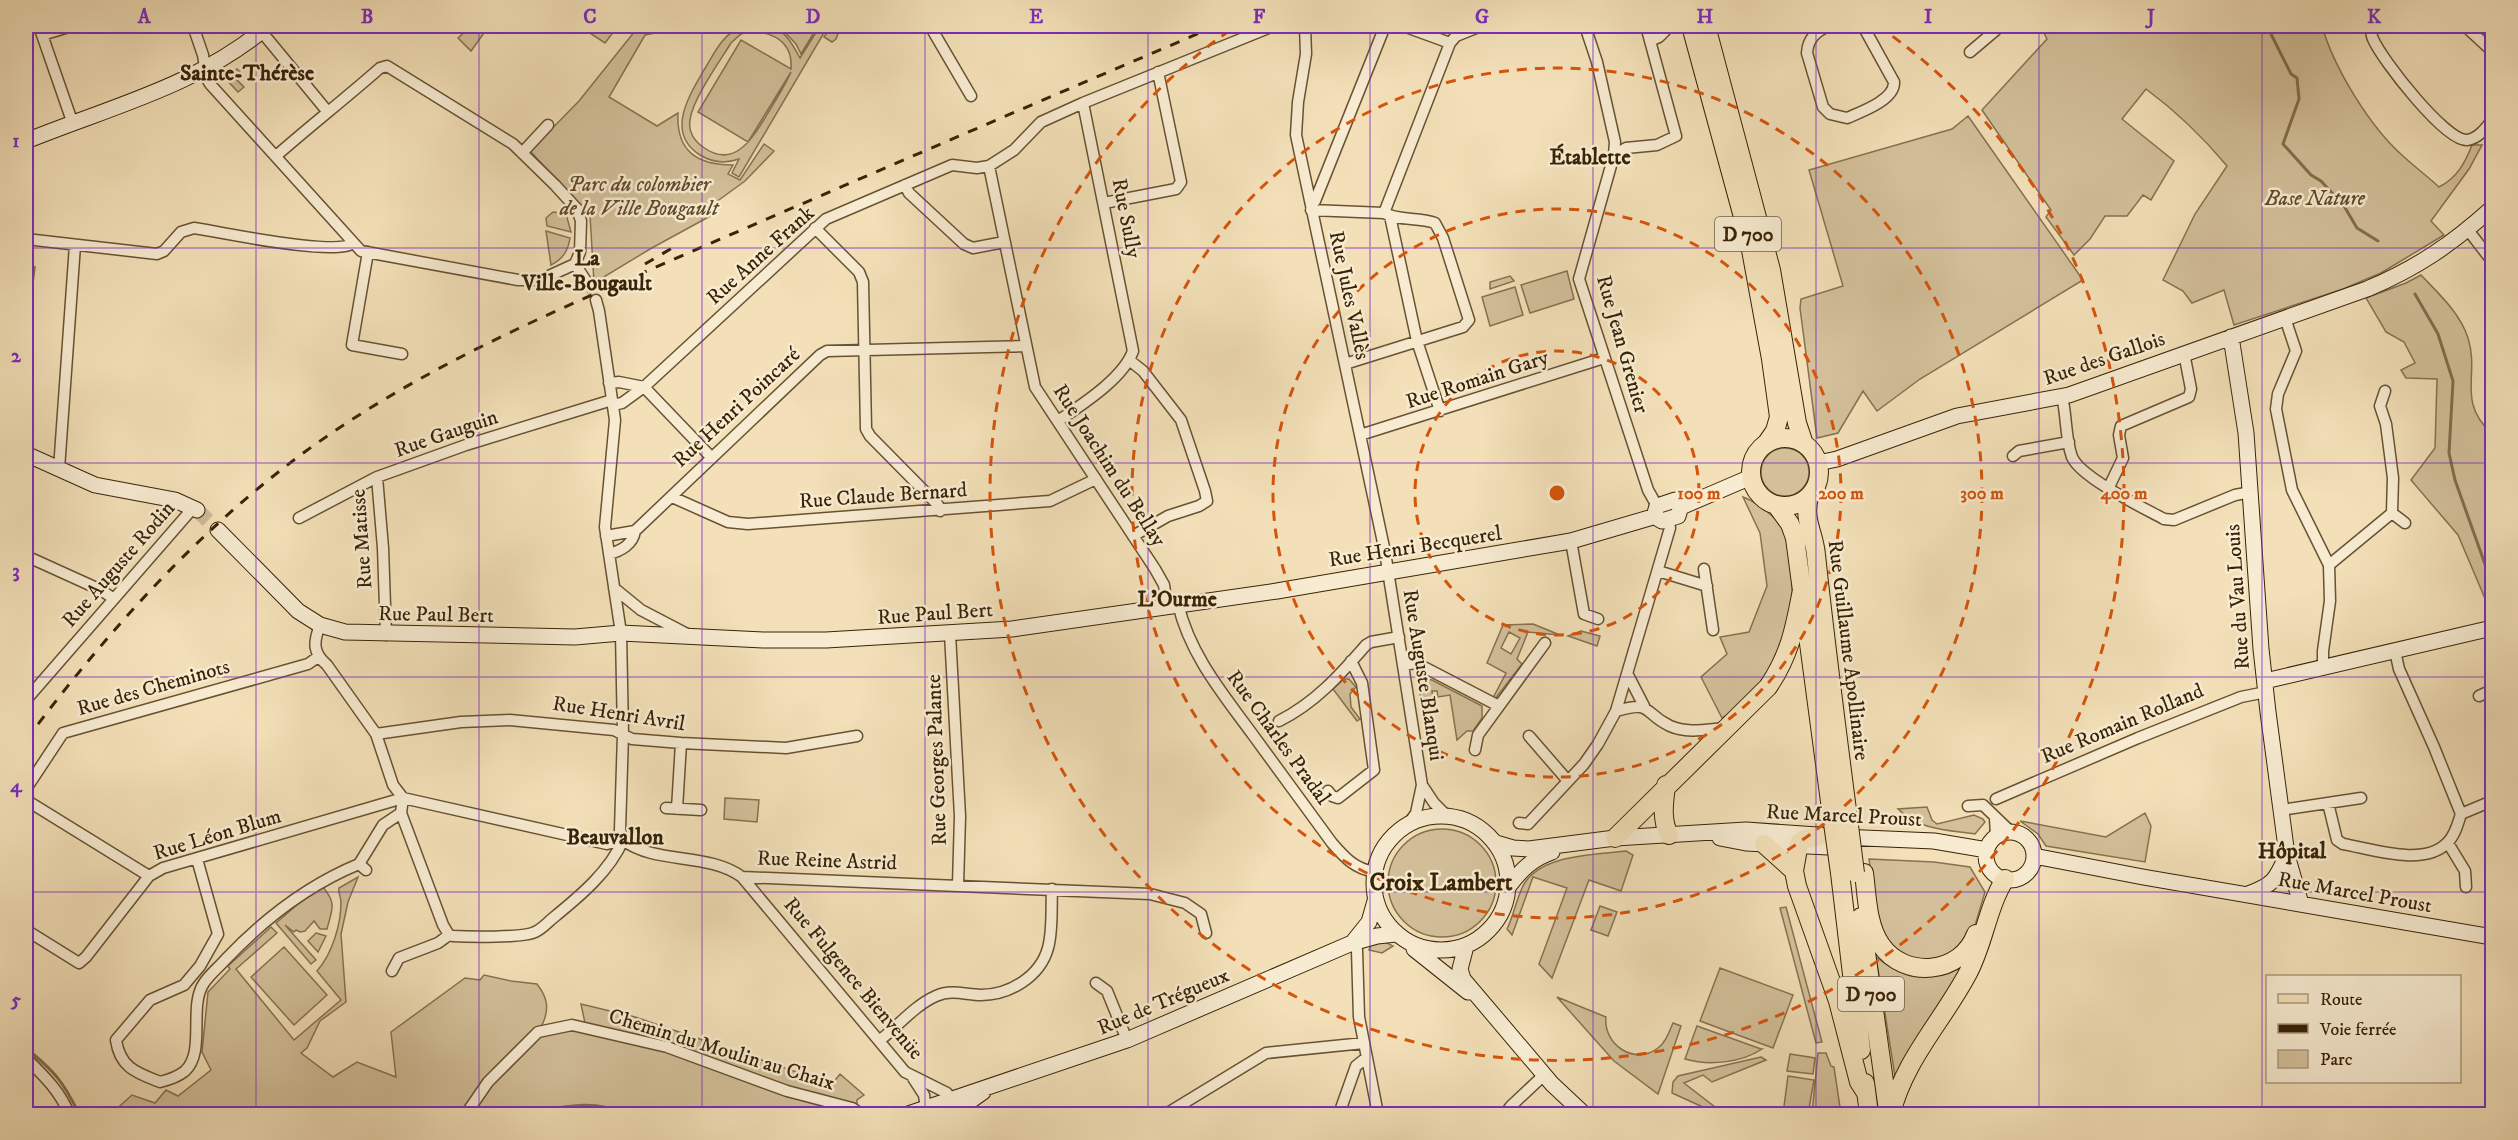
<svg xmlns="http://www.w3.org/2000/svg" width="2518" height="1140" viewBox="0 0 2518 1140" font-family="'IM FELL DW Pica',serif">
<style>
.green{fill:#d3c09a;stroke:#867250;stroke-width:1.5;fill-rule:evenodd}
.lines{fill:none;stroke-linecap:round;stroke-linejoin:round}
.stream{stroke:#826e4c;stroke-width:3}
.street-tunnel{stroke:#ceba94;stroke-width:10;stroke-dasharray:10 5;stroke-linecap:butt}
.secondary-tunnel{stroke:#ceba94;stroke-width:15;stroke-dasharray:15 8;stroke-linecap:butt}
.street-casing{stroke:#675232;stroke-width:13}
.secondary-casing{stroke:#382306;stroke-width:17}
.primary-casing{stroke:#382306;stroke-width:20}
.street{stroke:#f7ebd1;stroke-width:10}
.secondary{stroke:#f7ebd1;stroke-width:15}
.primary{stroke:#f3e0b8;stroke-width:18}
.rail{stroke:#382306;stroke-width:3;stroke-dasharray:10 10;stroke-linecap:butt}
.primary-bridge-casing{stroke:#382306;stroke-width:20;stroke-linecap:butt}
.primary-bridge{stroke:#f3e0b8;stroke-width:18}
.grid{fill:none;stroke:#7b2cbf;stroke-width:1.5;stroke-opacity:0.55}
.ring{fill:none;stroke:#d6540b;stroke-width:3;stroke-dasharray:10 8}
.labels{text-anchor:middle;stroke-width:5;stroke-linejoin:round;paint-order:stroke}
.shield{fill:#f7ebd1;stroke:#715f43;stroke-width:1.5}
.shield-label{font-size:20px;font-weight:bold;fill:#382306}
.park-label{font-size:21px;font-style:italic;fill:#5f4a2b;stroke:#f7ebd1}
.street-label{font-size:21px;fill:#382306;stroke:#f7ebd1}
.neighbourhood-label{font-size:22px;font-weight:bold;fill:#382306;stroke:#f7ebd1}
.quarter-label{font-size:24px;font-weight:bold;fill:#382306;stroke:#f7ebd1}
.centre{fill:#d6540b;stroke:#f7ebd1;stroke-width:3}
.ring-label{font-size:18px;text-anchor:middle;font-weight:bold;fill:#d6540b;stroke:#f7ebd1;stroke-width:5;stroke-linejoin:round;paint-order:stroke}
.neatline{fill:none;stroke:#7b2cbf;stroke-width:2}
.grid-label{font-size:20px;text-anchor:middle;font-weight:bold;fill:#7b2cbf}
</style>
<rect width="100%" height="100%" fill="#f3e0b8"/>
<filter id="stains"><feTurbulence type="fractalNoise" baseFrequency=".00333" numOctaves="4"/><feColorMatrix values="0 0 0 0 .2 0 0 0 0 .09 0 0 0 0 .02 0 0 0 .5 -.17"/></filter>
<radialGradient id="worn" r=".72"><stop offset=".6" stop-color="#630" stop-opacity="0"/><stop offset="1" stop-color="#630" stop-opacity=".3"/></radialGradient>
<path class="green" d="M471 26H489L471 51 458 38Z
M579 26H618L605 43Z
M639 26H678L675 29 645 35 609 97 657 126 678 113C676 152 698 165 733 165L728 174 740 180 764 144 774 151 745 181 712 205 714 214 650 249 594 283 590 215 530 151 579 101Z
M742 26C778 26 782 25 800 58L820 26H828L739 177 732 173 739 159C725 164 713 163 700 155 665 133 689 96 704 70 715 52 722 35 742 26ZM752 31C775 33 793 42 791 69L741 40 698 112 748 142 791 72C786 84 778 96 771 108 756 132 737 172 703 147 694 141 688 131 690 120 692 100 720 61 731 43L741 34Z
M782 26H818L801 54 796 44 780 27Z
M831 26H841L836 39 832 42 824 37Z
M2046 26H2322C2334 68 2370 127 2403 156 2415 167 2427 176 2439 187 2457 178 2465 163 2472 145H2482L2469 169 2431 221 2444 235 2381 273 2343 289 2234 325 2224 290 2192 303 2183 291 2163 280 2195 214 2227 166C2203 137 2177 112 2146 89L2122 119 2174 161 2151 200 2143 195 2127 216H2105L2090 239 2074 255 2046 217 2051 210 1982 110 2047 39 2042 29Z
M237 69 241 73 235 78 244 87 238 92 225 78Z
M1968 116 2083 280 1920 379 1877 411 1863 391 1838 433 1817 438 1800 308 1801 299 1843 286 1809 170 1952 129Z
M553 212 566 214 571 232 547 226 546 218Z
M546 231 570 238C568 251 563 259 551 265Z
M26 266 35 267 31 299 26 298Z
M1567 271 1574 299 1530 313 1521 285Z
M2421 275C2439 294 2460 313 2468 338 2480 376 2456 400 2492 434V615L2458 535 2411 480 2435 448 2437 379 2406 378 2401 370 2415 363 2404 342 2386 332 2366 298 2406 283Z
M1510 276 1514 281 1490 289V282Z
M1515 287 1523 315 1490 326 1482 297Z
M1761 472a24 24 0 1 1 48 0a24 24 0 1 1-48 0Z
M1743 497C1753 500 1778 518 1782 528 1796 556 1795 627 1783 656 1779 665 1746 702 1738 709 1733 712 1727 715 1722 718L1701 677 1727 654 1720 637 1749 632 1767 586 1760 533Z
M1533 624 1560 635 1528 632 1517 659 1522 664 1495 699 1493 698 1506 673 1487 663 1503 625ZM1509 632 1520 638 1511 654 1501 648Z
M1581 631 1600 636 1597 646 1568 636Z
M1344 679H1349L1356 687 1350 694 1351 707 1360 719 1357 721 1333 689Z
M1426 679 1432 680 1482 706V718L1473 731H1467L1457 740 1450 695 1438 697 1437 691H1432L1433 698 1421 700 1419 687Z
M725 798 759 800 757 822 724 819Z
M1927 807 1932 820 1937 824 1974 815 1983 819 1985 822 1975 834C1947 830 1919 830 1898 809Z
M2145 813 2151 826 2145 862 2046 846 2038 834 2020 821 2106 837Z
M1388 883a54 54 0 1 1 108 0a54 54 0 1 1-108 0Z
M1626 851 1633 855 1621 891 1589 880 1552 978 1539 964 1567 888 1533 877 1512 935 1507 929C1514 915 1516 900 1523 886 1539 854 1595 855 1626 851Z
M1869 859 1934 862 1970 867 1985 892 1974 929 1953 954 1924 962 1895 952 1879 929Z
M358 877 348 902 341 934 346 1002 320 1021 307 1048 301 1053 333 1077 357 1062 396 1077 391 1032 465 978 480 980 484 975 511 981 537 984C548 998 550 1010 541 1027L585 1023 581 1004 635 1017 832 1084 840 1074 864 1095 857 1100V1114H618L612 1111H603L601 1114H117L113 1112 132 1095 155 1103 166 1090 178 1096 211 1070 202 1052 208 992 230 969 228 966 271 927 277 933 236 969 294 1040 341 1000 317 971C332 954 341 925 341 902 341 897 338 893 339 888Z
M323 887C337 904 332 909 327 929H320L314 921 305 931 300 932 296 930 294 932 285 925 316 960 311 964 276 923 298 904Z
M1600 906 1617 912 1608 936 1591 930Z
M1786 907 1822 1042 1816 1043 1780 908Z
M316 933 326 936 318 952 308 941Z
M1385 942 1393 946 1382 953 1369 950 1371 945Z
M284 947 327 995 294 1025 251 977Z
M1876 957C1913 985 1929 982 1967 959L1965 973 1895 1076Z
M1720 968 1793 995 1773 1048 1700 1021Z
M1557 997 1606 1017C1603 1045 1635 1066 1658 1048 1666 1042 1669 1032 1673 1023L1681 1026 1658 1094 1614 1061Z
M1697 1026 1761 1049H1762C1741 1063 1709 1066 1685 1059Z
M1818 1053H1826L1831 1066 1834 1067 1841 1114H1812Z
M1790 1054 1815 1058 1813 1074 1787 1071Z
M1761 1057 1766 1060 1712 1082 1703 1075 1684 1083 1724 1114H1703L1705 1108 1672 1093 1673 1082 1678 1076Z
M1788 1076 1814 1080 1808 1114H1783Z"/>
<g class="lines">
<path class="stream" d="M2267 26 2291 74 2297 78 2299 99 2283 144 2311 175 2321 181 2344 206 2357 228 2378 241
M2415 294 2438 334 2453 381 2449 453 2455 480 2492 584
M26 1048C55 1072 63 1081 79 1114
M522 1114C556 1109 592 1097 624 1114
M672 1114 684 1113 689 1114"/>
<path class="street-tunnel" d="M588 284 596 300"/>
<path class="secondary-tunnel" d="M197 510 218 530"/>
<g class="street-casing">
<path id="street" d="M39 26 73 124
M193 26 203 55 207 79 210 84 361 251 518 280H540L575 264
M930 26 971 96
M1305 26 1306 54 1298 102 1296 135 1385 552 1422 785 1416 813 1409 823
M1403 26 1450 43
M1585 26 1597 62 1615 142 1614 155 1579 279 1648 490 1657 506
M1828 26C1816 32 1808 38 1807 53L1823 107 1830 114 1847 118C1861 112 1895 100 1894 82L1863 26
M2371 26C2371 30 2371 35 2373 39 2382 60 2446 142 2467 140 2478 139 2486 128 2492 120
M2465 26 2492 51
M261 31 327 111
M42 35 72 26
M1650 41 1659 37 1665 31 1664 26
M1970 52 1996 30 1997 26
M1083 103 1271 27 1304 26
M522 153 548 125
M1614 155 1626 148 1657 145 1676 136 1646 26
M276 156C310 126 346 98 380 68L387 66 513 144 555 185 577 209 581 221 580 252 575 264
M989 166 1035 387 1155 569 1164 585 1167 606
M905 185 909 193 964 244 973 248 1004 242
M1310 201H1315L1385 26
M1104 203 1176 189 1181 182 1158 72
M1311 210 1384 213 1450 43 1456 36 1481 26
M1390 216 1417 341 1440 411
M815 228 859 272 863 282 866 429 870 436 938 505 940 511
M2468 230 2492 261
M26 239 157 254 164 251 181 232 194 228C220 232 337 257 353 243
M368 252 352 345 402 354
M575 264 588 284
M596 300 599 311 615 420 605 527 621 633 623 734 620 830 623 840
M2285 318 2296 351 2278 394 2276 409 2292 490 2329 565 2330 601 2323 651V668
M1129 360 1143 371 1181 420 1205 491 1207 501 1199 506 1168 516 1133 536
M1345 364 1463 327 1469 320 1443 238 1435 223C1419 217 1399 221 1384 213
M609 383 619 382 644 387
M644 387 711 457
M2062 397C2067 416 2065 438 2072 457 2081 478 2144 508 2164 519L2174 520 2235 495 2251 492
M613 405 622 403 644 387 826 219 952 165 977 168 989 166 1014 150 1041 122 1083 103 1133 351C1123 379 1081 405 1058 421
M1360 435 1604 358
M2013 456 2019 451 2069 442
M59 469 75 245
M377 477 383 548 386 635
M2108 489 2123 458 2119 435 2121 426 2189 397 2191 389 2184 353
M672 497 728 522 748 524 1050 501 1096 479
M2392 513 2405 523
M299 518 377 477 466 445 612 400
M606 536 635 531 820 355 827 351 1025 346
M1571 541 1584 614 1598 619
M609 554C621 551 633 544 635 531
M26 556 101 590 114 599
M2329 565 2392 513 2393 478 2386 424 2380 406 2385 391
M1704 569 1713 630
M1658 571 1707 586
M614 588 641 610 687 634
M1178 604C1190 655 1223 694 1253 735 1279 771 1306 807 1332 843 1345 858 1354 868 1374 872
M320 625C313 643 313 653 327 665L376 734 393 785 403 798
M950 634 960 816 958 885
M2395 651 2399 669 2434 747 2461 814 2492 801
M1403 665 1416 663 1497 705
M1628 675 1644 706
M2479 696 2492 690
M26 700 193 508
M1616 711C1654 700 1642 713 1670 726 1688 734 1708 729 1726 728
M1279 721C1315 703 1340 675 1366 645L1371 642 1399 637
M376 734 461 722 510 720 614 730 632 739 681 743 786 748 857 736
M1529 736 1568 781
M1475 750 1478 735 1545 643
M1422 785 1434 803 1447 816
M26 789 63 733 308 664 318 657
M1328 791 1332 796 1338 798 1374 770 1362 683 1351 661
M403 798 401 813 443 925 449 935 453 936C469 937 523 938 535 932 542 929 548 922 553 918 580 896 610 871 623 840
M1996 799 2138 738 2241 697 2266 692
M26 800 149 876
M2328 803 2337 840 2343 844C2372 849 2424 867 2447 843 2455 836 2458 823 2461 814
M1968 806 1983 805 2011 832
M666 808 701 810
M677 809 681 743
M2281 810 2361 798
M1995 818 1996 837
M1519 823 1528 824 1584 764 1598 744 1616 711 1670 528 1668 519
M623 840C656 865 708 852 742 877L1150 894 1185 903 1201 914 1206 933
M2448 843 2465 871 2466 887
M197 859 218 934 200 966 184 985 150 1000 116 1040C120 1068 137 1073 160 1082 168 1080 179 1076 185 1071 206 1052 188 1006 204 983 210 974 219 967 226 959 264 919 308 885 359 864
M366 870 359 864 383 825 401 813
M742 877 905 1072 947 1093 950 1099
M26 930 79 963 86 957 149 876 163 868 403 798 607 844 623 840
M1352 943 1357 950 1359 1017 1378 1114
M392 971 399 958 438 943 449 935
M1096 983 1107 991 1127 1040
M879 1041C897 1027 915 1005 936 996 952 989 966 995 981 995 1009 995 1040 977 1048 948 1053 930 1051 908 1052 889
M26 1058C43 1075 60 1091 69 1114
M913 1078 924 1095 926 1108
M466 1114 488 1082 538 1032 572 1025 667 1047 787 1091 852 1108 861 1114
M1166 1114 1266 1053 1364 1043
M1339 1114 1356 1066 1366 1058
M1505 1114 1511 1106 1544 1075"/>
</g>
<g class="secondary-casing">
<path id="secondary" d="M26 141C112 106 195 87 268 26
M2231 337 2246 433 2261 649 2268 712 2287 855 2301 904
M26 454 95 485 175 500 197 510
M1818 463 1837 459 1957 416 2069 395 2367 289C2417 268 2452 244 2492 208
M1675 500 1681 506 1678 516 1662 521 1657 518 1655 513 1657 506Z
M1681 507 1751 477
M218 530 298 611 320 625 345 632 575 637 621 633 763 640H826L1012 629 1277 591 1571 541 1656 516
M2265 681 2492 628
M1374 883a67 67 0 1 1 134 0a67 67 0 1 1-134 0Z
M1986 856a24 24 0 1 1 48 0a24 24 0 1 1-48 0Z
M1841 837 1934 841 1987 850
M1720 838 1746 843 1848 848
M1496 843 1513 848 1529 849 1615 838 1746 830 1817 835
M2034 856 2143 877 2492 937
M1509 886C1522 869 1532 859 1552 852
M2248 894C2274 885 2276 879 2287 855
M1353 942 1369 922 1375 901
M1466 946 1460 969 1463 979 1552 1084 1584 1114
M1414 949 1468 992
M908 1114 1127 1040 1352 943 1377 936 1396 934
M952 1114 983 1092"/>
</g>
<g class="primary-casing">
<path id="primary" d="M1691 26 1749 239 1771 359 1779 417 1775 431 1766 444
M1706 26 1771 270 1797 423 1804 444
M1751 472a34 34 0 1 1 68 0a34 34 0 1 1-68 0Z
M1809 497C1803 521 1814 532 1816 555 1825 640 1836 725 1847 810
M1777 506 1790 524 1795 538 1831 809
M1666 785C1664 803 1661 819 1669 835
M1819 836 1803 840 1799 843 1794 871 1797 886 1838 1001 1859 1082 1866 1093
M1615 838 1768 687C1790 655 1795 627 1802 590
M1764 844 1794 871
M1840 873 1861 1050
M1864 873C1867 896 1867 925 1881 945 1904 979 1961 975 1976 934
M1861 917 1888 1110
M1865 1083 1869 1114
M1891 1114C1904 1060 1942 1022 1968 973 1984 943 1987 908 2005 879"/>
</g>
<use href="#street" class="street"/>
<use href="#secondary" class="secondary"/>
<use href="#primary" class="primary"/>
<path class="rail" d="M645 264 679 244
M26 740C107 632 197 531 306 451 430 361 569 305 709 244 878 171 1047 98 1216 26"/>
<g class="primary-bridge-casing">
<path id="primary-bridge" d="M1831 809 1840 873
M1847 810 1855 873"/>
</g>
<use href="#primary-bridge" class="primary-bridge"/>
</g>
<path class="grid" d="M256 26V1114M479 26V1114M702 26V1114M925 26V1114M1148 26V1114M1370 26V1114M1593 26V1114M1816 26V1114M2039 26V1114M2262 26V1114M26 248H2492M26 463H2492M26 677H2492M26 892H2492"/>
<g class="ring">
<circle cx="1557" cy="493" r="142"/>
<circle cx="1557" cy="493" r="284"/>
<circle cx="1557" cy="493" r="425"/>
<path d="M1878 26A567 567 0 1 1 1236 26"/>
</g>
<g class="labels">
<g class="shield">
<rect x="1715" y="217" width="66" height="34" rx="4.5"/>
<rect x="1838" y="977" width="66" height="34" rx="4.5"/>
</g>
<g class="shield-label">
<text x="1748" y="241">D 700</text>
<text x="1871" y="1001">D 700</text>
</g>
<g class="park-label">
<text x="639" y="191">Parc du colombier<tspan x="639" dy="24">de la Ville Bougault</tspan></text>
<text x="2315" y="205">Base Nature</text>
</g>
<g class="street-label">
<text transform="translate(1127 218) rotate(79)" y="7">Rue Sully</text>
<text transform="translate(760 255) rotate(-42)" y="7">Rue Anne Frank</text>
<text transform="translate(1350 295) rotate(78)" y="7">Rue Jules Vallès</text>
<text transform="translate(1623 344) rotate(74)" y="7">Rue Jean Grenier</text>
<text transform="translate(2104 358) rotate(-19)" y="7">Rue des Gallois</text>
<text transform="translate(1477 379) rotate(-18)" y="7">Rue Romain Gary</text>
<text transform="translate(736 407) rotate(-43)" y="7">Rue Henri Poincaré</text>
<text transform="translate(446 433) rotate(-19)" y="7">Rue Gauguin</text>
<text transform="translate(1110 465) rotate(57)" y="7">Rue Joachim du Bellay</text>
<text transform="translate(883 495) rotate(-4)" y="7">Rue Claude Bernard</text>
<text transform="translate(361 539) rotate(-94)" y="7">Rue Matisse</text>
<text transform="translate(1415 546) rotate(-9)" y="7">Rue Henri Becquerel</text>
<text transform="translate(118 564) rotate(-49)" y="7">Rue Auguste Rodin</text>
<text transform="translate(2237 597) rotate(-94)" y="7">Rue du Vau Louis</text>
<text transform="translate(935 613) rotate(-4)" y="7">Rue Paul Bert</text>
<text transform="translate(436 614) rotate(1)" y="7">Rue Paul Bert</text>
<text transform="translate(1849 650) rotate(83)" y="7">Rue Guillaume Apollinaire</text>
<text transform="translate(1424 675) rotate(81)" y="7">Rue Auguste Blanqui</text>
<text transform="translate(153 687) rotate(-16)" y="7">Rue des Cheminots</text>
<text transform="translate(619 713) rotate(9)" y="7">Rue Henri Avril</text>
<text transform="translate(2122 723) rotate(-23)" y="7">Rue Romain Rolland</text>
<text transform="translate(1279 737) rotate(54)" y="7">Rue Charles Pradal</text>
<text transform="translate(936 760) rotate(-92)" y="7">Rue Georges Palante</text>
<text transform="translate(1844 815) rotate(3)" y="7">Rue Marcel Proust</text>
<text transform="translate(217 834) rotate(-17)" y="7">Rue Léon Blum</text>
<text transform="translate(827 860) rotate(2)" y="7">Rue Reine Astrid</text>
<text transform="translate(2355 892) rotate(10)" y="7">Rue Marcel Proust</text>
<text transform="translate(854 978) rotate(50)" y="7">Rue Fulgence Bienvenüe</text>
<text transform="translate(1163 1001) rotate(-23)" y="7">Rue de Trégueux</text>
<text transform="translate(722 1049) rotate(17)" y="7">Chemin du Moulin au Chaix</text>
</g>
<g class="neighbourhood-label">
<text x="247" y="80">Sainte-Thérèse</text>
<text x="1590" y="164">Établette</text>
<text x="587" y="265">La<tspan x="587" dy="25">Ville-Bougault</tspan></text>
<text x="1177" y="606">L'Ourme</text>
<text x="615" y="844">Beauvallon</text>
<text x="2292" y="858">Hôpital</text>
</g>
<g class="quarter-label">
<text x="1441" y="890">Croix Lambert</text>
</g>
</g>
<circle cx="1557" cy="493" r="9" class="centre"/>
<g class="ring-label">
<text x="1699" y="499">100 m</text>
<text x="1841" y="499">200 m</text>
<text x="1982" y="499">300 m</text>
<text x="2124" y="499">400 m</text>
</g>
<rect width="2518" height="1140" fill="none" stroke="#f3e0b8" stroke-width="66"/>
<rect x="2266" y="975" width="195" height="108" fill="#f7ebd1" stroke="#ab9b80" stroke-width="1.5"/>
<rect x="2278" y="994" width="30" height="9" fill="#f3e0b8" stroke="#ab9b80" stroke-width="1.5"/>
<text x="2320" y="1005" font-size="18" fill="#382306">Route</text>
<rect x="2278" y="1024" width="30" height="9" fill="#382306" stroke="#ab9b80" stroke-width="1.5"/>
<text x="2320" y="1035" font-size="18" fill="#382306">Voie ferrée</text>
<rect x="2278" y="1050" width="30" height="18" fill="#d3c09a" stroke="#ab9b80" stroke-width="1.5"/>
<text x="2320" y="1065" font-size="18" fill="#382306">Parc</text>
<rect x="33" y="33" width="2452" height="1074" class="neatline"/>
<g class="grid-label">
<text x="144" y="23">A</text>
<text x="367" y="23">B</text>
<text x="590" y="23">C</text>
<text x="813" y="23">D</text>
<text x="1036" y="23">E</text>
<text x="1259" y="23">F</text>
<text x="1482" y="23">G</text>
<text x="1705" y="23">H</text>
<text x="1928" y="23">I</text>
<text x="2151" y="23">J</text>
<text x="2374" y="23">K</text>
<text x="16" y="147">1</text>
<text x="16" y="362">2</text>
<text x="16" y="577">3</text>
<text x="16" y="792">4</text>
<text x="16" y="1006">5</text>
</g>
<rect width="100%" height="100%" filter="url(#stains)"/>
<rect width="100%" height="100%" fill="url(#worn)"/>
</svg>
